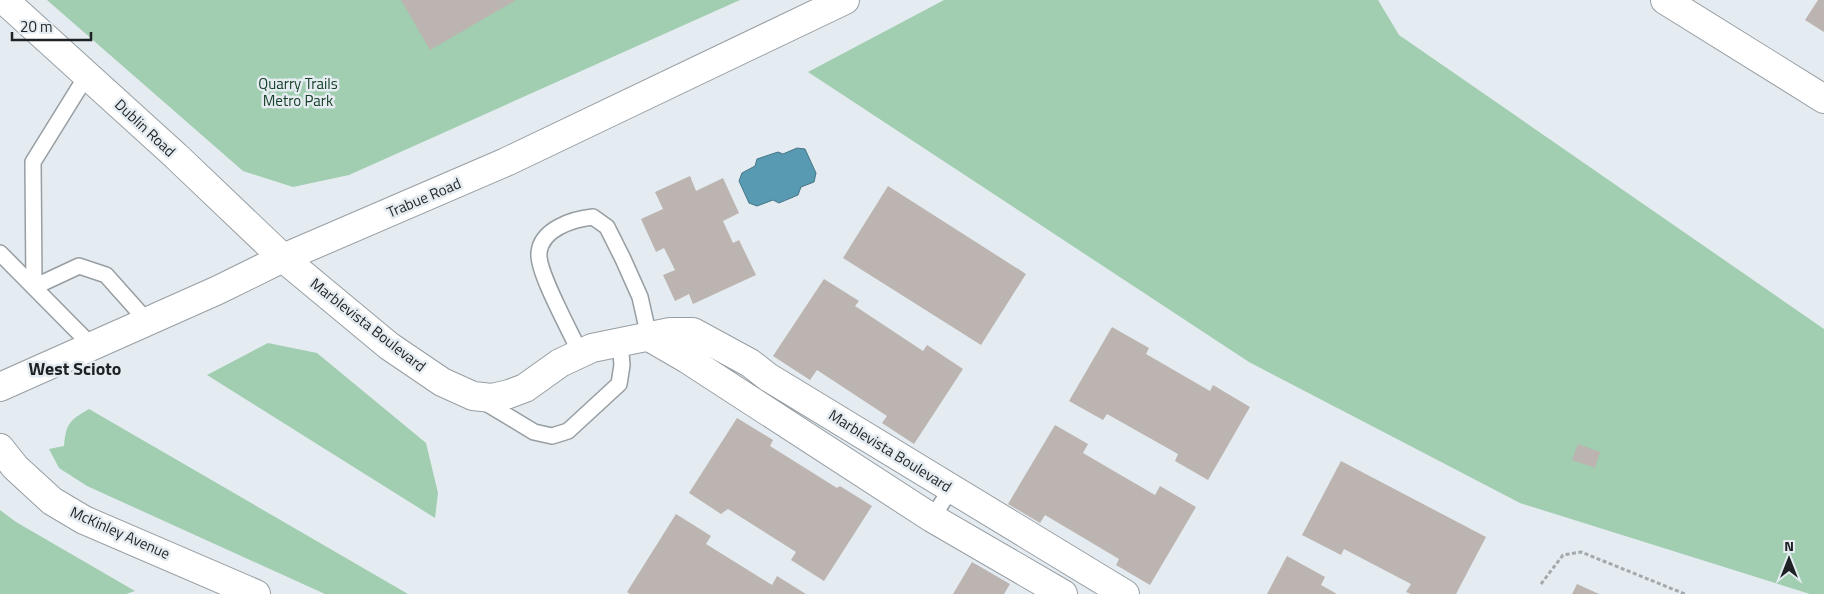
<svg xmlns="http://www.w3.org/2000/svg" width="1824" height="594" viewBox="0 0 1824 594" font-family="'Titillium Web',sans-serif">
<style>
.green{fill:#a1cdb0}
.water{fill:#579ab1;stroke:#467687}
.building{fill:#bcb4b0}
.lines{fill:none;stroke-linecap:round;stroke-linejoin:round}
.service-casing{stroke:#979ea3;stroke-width:18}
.minor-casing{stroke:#979ea3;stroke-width:30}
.secondary-casing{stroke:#979ea3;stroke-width:30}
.primary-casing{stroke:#979ea3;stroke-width:30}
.path{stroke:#a3a9ad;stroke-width:3;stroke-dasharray:4 2.5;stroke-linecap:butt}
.service{stroke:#fff;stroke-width:15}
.minor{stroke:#fff;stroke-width:28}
.secondary{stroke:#fff;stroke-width:28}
.primary{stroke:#fff;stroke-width:28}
.labels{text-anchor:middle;stroke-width:5;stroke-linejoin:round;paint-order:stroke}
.park-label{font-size:15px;fill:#174129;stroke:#e4ecf1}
.street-label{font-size:15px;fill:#1f2224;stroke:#e4ecf1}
.quarter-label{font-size:18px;font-weight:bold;fill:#1f2224;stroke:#e4ecf1}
</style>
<rect width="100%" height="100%" fill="#e4ecf1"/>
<path class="green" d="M47 0H740L349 175 293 187 243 171Z
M944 0H1378L1399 35 1824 329V594H1810L1520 503 1249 362 808 72Z
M268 343 317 353 426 443 438 493 435 518 207 375Z
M89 409 408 594H325L87 486 59 468 49 449 64 446C66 423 70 420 89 409Z
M0 510 16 522 135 591 126 594H0Z"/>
<path class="water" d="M797 148 805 149 816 173 814 182 801 187 798 195 779 203 773 200 757 206 749 203 739 181 742 173 755 166 757 159 778 152 783 154Z"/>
<path class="building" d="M401 0H516L430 50Z
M1818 0H1824V32L1805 20Z
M690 176 696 191 723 178 739 213 723 221 733 243 739 240 756 275 693 304 689 294 675 301 663 275 675 270 664 248 656 252 641 219 663 209 655 192Z
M888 186 1026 274 981 345 843 258Z
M824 279 859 301 855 306 923 351 927 345 963 369 914 444 882 423 887 416 817 370 810 380 773 356Z
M1112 327 1149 348 1146 354 1210 391 1213 385 1250 407 1208 480 1175 461 1178 454 1107 414 1103 420 1069 401Z
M737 418 773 440 770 446 837 488 840 486 872 506 824 581 791 560 796 552 728 509 721 514 689 493Z
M1055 425 1088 444 1083 453 1155 495 1160 486 1196 507 1150 585 1116 565 1119 559 1045 515 1040 523 1008 504Z
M1578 444 1600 452 1595 468 1572 460Z
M1341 461 1486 537 1456 594H1411L1406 592 1411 584 1344 549 1341 555 1302 535Z
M676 514 711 536 706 544 772 585 777 576 806 594H630L627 592Z
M1287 556 1325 577 1321 585 1337 594H1267Z
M972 562 1010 584 1004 594H953Z
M1577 584 1599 594H1572Z"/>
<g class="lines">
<g class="service-casing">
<path id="service" d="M0 253 92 346
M34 287 33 162 87 75
M34 287 79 266 106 275 147 321
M580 353C571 332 537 272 539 253 541 229 573 219 593 217L607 227 623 259 640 297 649 337
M481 400 534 432 552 436 568 431 619 384 622 365 620 341
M932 518 951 489"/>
</g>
<g class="minor-casing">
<path id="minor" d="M1665 0 1824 99
M283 258 389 346 442 382 473 396 492 398 509 394 525 388 560 363 592 348 670 332H693L750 363 768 377 1125 594
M649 337 687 359 932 518 1063 594"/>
</g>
<g class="secondary-casing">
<path id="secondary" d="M283 258 506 162 845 0"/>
</g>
<g class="primary-casing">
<path id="primary" d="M0 387 218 290 283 258 176 156 4 0
M0 448 15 467 52 501 84 520 256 594"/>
</g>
<path class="path" d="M1541 584 1563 555 1581 552 1685 594"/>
<use href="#service" class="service"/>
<use href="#minor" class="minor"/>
<use href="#secondary" class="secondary"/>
<use href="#primary" class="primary"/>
</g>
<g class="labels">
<g class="park-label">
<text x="298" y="89">Quarry Trails<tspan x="298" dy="17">Metro Park</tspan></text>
</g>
<g class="street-label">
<text transform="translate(145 128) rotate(43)" y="5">Dublin Road</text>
<text transform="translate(424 198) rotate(-23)" y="5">Trabue Road</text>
<text transform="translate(368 325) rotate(38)" y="5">Marblevista Boulevard</text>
<text transform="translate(890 451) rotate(32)" y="5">Marblevista Boulevard</text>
<text transform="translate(120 533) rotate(24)" y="5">McKinley Avenue</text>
</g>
<g class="quarter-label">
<text x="75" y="375">West Scioto</text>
</g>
</g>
<g transform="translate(1789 559)" stroke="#e4ecf1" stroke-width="4" paint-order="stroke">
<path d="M0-4L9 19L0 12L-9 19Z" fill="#1f2224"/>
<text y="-8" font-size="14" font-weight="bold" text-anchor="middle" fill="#1f2224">N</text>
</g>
<path d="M12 32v8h79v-8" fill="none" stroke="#1f2224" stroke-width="2.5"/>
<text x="20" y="32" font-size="15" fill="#1f2224" stroke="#e4ecf1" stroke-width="4" paint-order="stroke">20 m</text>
</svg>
